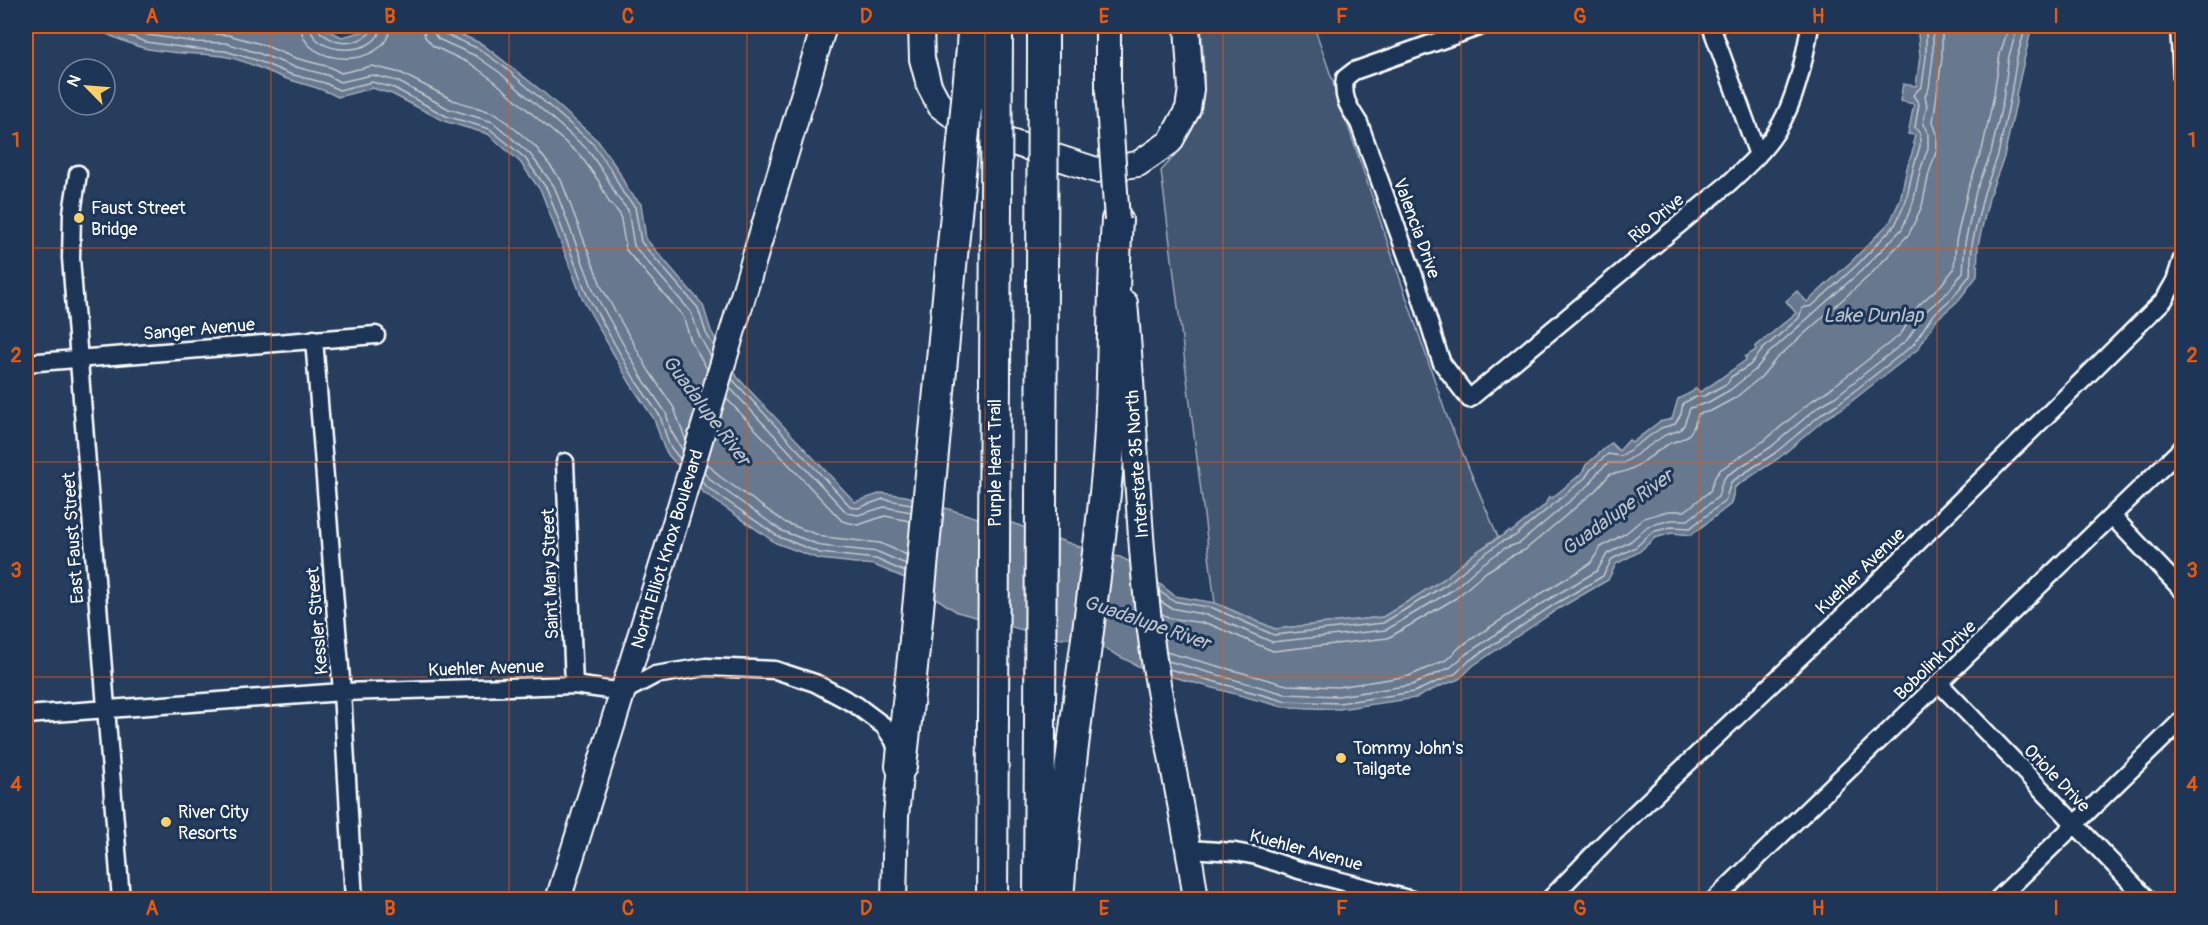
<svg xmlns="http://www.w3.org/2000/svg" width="2208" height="925" viewBox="0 0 2208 925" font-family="Pangolin,sans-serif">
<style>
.green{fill:#425672;stroke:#a0aab8;stroke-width:1.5}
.water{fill:#67788e;stroke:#a4aebb;stroke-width:1.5}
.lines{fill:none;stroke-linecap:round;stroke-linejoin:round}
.shore{stroke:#c2c9d2;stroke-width:1.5}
.street-casing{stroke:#fff;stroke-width:21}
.secondary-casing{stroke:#fff;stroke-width:28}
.highway-casing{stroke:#fff;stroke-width:34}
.street{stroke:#1d3557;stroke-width:16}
.secondary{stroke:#1d3557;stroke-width:24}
.highway{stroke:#1d3557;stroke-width:30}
.secondary-bridge-casing{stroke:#fff;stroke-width:28;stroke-linecap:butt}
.highway-bridge-casing{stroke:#fff;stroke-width:34;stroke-linecap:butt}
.secondary-bridge{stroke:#1d3557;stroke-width:24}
.highway-bridge{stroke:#1d3557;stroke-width:30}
.grid{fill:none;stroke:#e8590c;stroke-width:1.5;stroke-opacity:0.55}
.poi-dot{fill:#ffd166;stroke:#1d3557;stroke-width:2}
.labels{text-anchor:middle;stroke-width:6;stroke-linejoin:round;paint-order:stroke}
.poi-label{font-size:18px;fill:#fff;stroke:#1d3557;text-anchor:start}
.street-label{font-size:18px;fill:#fff;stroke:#1d3557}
.water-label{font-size:20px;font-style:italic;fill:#bbc2cc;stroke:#1d3557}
.neatline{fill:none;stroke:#e8590c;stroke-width:2}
.grid-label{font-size:20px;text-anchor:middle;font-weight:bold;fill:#e8590c}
</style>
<rect width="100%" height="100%" fill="#263d5e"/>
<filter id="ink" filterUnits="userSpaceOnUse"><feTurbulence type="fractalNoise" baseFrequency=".0167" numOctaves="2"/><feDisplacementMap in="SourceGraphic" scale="12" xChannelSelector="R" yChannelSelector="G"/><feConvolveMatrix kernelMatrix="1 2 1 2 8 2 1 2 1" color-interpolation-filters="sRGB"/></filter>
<g filter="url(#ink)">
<path class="green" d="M1201 26H1314L1446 414 1498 537 1472 555 1444 579 1383 617 1275 629 1215 603 1161 171C1211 117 1206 95 1201 26Z"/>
<path class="water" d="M89 26H319L342 37 365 31 368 26H442L482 44 543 92 598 141 618 170 628 190 641 204 646 239 703 305 711 331 738 378 855 502 882 493 906 496 978 518H998L1091 551 1120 557 1136 565 1175 596 1215 603 1275 629 1383 617 1444 579 1472 555 1509 531 1511 532 1545 505 1549 496 1552 498 1582 473 1586 465 1611 443 1619 451 1629 440 1633 442 1659 422 1672 419 1678 399 1692 392 1696 388 1700 392C1717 382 1730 371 1746 360L1745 357 1756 350 1755 347 1796 313 1786 301 1797 291 1807 302 1853 260 1890 222 1900 200 1907 168 1915 144 1913 143 1915 135 1908 134 1914 104 1900 101 1903 84 1916 86 1920 56 1918 34 1920 26H2032L2016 95 2017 98 2004 157 1990 194 1978 245 1977 276 1958 301 1936 320 1918 349 1843 408 1826 418 1779 458 1735 487 1731 504 1691 535 1672 533 1655 538 1639 552 1616 564 1608 580 1558 609 1474 665 1459 679 1438 687 1416 698 1339 709 1283 707 1144 669 1082 637 1056 639 957 612 907 579 874 565 819 559 776 543 704 493 669 456 664 448 654 419 630 383 582 298 541 191 520 162 488 134 444 121 392 94 372 88 338 97C320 87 305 85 287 79 265 71 244 59 222 56 196 53 169 54 144 48 125 43 107 34 89 26Z"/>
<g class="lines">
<path class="shore" d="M103 26 146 42 195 49 225 51 256 60 290 74 325 83 339 90 372 82 394 88 446 116 490 129 525 158 547 189 587 295 635 380 660 416 669 445 680 459
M121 26 148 35 195 42 226 43 258 53 292 66 327 75 340 82 372 75 397 81 449 109 493 122 530 154 554 186 594 292 641 376 666 413 671 431 683 451
M148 26 196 33 228 35 261 44 295 58 330 67 341 73 372 66 401 73 453 100 497 114 535 146 561 180 602 288 649 371 674 408 686 441
M301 26C302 68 388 70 390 26
M310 26C312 56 379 58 381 26
M317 26 321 33C326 36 333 41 339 42 351 45 371 38 373 26
M423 26 425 37 433 46 471 64 493 80 580 155 598 180 609 202 620 214 626 250 683 316 691 341 707 369
M432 26 434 33 438 39 476 56 499 72 587 149 606 176 617 197 628 210 634 246 691 312 699 335 711 357
M440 26 443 33 479 49 503 66 593 144 613 173 623 193 635 207 641 242 698 308 706 333 714 347
M732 379 851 507 858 508 883 499 911 504
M730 388 847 513 858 515 884 507 911 512
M726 398 842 521 858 525 885 516 910 521
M707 463 719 476 786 523 824 537 880 543 907 555
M704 473 713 482 782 531 822 546 878 552 906 564
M702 482 708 488 779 537 820 553 876 559 905 572
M1159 591 1173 601 1213 608 1274 635 1383 623 1447 584 1476 560 1501 542 1515 536 1585 478 1591 469 1608 454 1621 456 1661 428 1675 424 1681 414 1683 403 1696 397 1704 396 1728 383 1731 377 1750 365 1763 349 1799 318 1802 308 1812 306 1857 265 1895 225 1906 201 1913 169 1920 146V134L1915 127 1919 104 1913 95 1922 86 1926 57V26
M1160 601 1171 608 1211 616 1272 642 1386 630 1451 591 1481 565 1505 548 1520 543 1590 484 1597 473 1608 463H1624L1665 435 1680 430 1684 425 1690 408 1707 403 1730 390 1755 370 1769 353 1862 270 1902 229 1913 203 1920 171 1928 148V133L1923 124 1927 106 1925 96 1929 88 1933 57V26
M1162 614 1170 618 1209 624 1273 651 1388 638 1456 598 1486 572 1511 556 1525 550 1596 490 1610 474C1635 473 1647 457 1667 445 1674 440 1682 441 1688 435 1694 430 1696 421 1698 414L1711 411 1735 398 1761 377 1776 359 1869 276 1909 234 1922 206 1929 173 1937 149V134L1933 122 1942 58V26
M1166 652 1287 685 1338 687 1409 676 1446 660 1461 646 1547 590 1590 564 1601 547 1626 533 1644 518 1668 511H1685L1710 491 1715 477 1720 470 1765 440 1813 400 1830 389 1901 334 1919 305 1941 285 1954 269 1956 241 1968 189 1982 150 1993 100 2000 54 2009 26
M1168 661 1285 694 1338 696 1412 685 1451 667 1466 654 1551 598 1597 571 1607 554 1631 541 1648 526 1671 520H1688L1718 497 1722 482 1726 476 1771 447 1818 407 1835 397 1907 340 1926 311 1948 292 1963 272 1965 243 1976 191 1991 153 2003 100 2009 56 2018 26
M1169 669 1284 701 1339 703 1414 692 1455 674 1470 660 1555 604 1603 576 1612 559 1636 547 1652 532 1671 527 1690 528 1725 501 1731 482 1775 453 1823 413 1839 403 1913 345 1932 316 1953 297 1970 275 1972 244 1984 193 1998 155 2010 100 2017 57 2026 26"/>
<g class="street-casing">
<path id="street" d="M1481 26 1354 71 1345 78C1342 98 1348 106 1359 123L1417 284 1439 355 1442 363 1469 399 1729 183C1746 167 1764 151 1776 132 1796 101 1804 61 1810 26
M1711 26 1758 155
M2179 26 2182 78
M78 174 72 213 71 258 121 900
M314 339 342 692 354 900
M26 363 376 335
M565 462 574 685
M2112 516 2182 590
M1939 683 2148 900
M26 715 342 692 574 685 623 692 655 675 706 667 775 670 815 683 856 705 884 726 894 741 898 754
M1189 849 1235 852 1257 856 1299 870 1412 900
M1549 900 1610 837 1836 623 2164 300 2175 281 2182 259
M1714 900 2182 448
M1997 900 2182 720"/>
</g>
<g class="secondary-casing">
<path id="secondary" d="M921 26 922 59 929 85 940 106 971 129 1096 170 1138 164 1170 142 1188 109 1191 89 1187 26
M1108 26V91
M1125 303C1136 420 1137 537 1153 653 1165 735 1185 817 1196 900
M558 900 672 533 824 26
M894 900 896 816 901 766"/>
</g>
<g class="highway-casing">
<path id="highway" d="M972 48 973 26
M1043 55V26
M901 766 915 640
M992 900 993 716
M1039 900 1040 725
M1055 900 1059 887C1068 755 1091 625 1105 493 1115 402 1111 311 1117 220"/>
</g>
<use href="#street" class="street"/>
<use href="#secondary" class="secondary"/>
<use href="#highway" class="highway"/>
<g class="secondary-bridge-casing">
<path id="secondary-bridge" d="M1108 91 1117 220"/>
</g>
<g class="highway-bridge-casing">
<path id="highway-bridge" d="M915 640 972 48
M993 716 997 37
M1040 725 1043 55"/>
</g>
<use href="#secondary-bridge" class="secondary-bridge"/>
<use href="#highway-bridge" class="highway-bridge"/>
</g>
</g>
<path class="grid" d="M271 26V900M509 26V900M747 26V900M985 26V900M1223 26V900M1461 26V900M1699 26V900M1937 26V900M26 248H2182M26 462H2182M26 677H2182"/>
<g class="poi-dot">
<circle cx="79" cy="218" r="6"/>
<circle cx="1341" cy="758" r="6"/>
<circle cx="166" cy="822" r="6"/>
</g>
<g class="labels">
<g class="poi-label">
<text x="91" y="214">Faust Street<tspan x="91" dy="21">Bridge</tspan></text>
<text x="1353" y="754">Tommy John's<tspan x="1353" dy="21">Tailgate</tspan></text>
<text x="178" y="818">River City<tspan x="178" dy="21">Resorts</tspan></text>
</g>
<g class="street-label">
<text transform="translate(1656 218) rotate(-40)" y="6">Rio Drive</text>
<text transform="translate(1417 228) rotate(70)" y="6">Valencia Drive</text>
<text transform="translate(199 329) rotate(-5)" y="6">Sanger Avenue</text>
<text transform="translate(995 463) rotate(-90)" y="6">Purple Heart Trail</text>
<text transform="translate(1137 464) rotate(-94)" y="6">Interstate 35 North</text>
<text transform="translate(73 538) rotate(-94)" y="6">East Faust Street</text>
<text transform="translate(667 549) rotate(-73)" y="6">North Elliot Knox Boulevard</text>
<text transform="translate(1860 571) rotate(-44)" y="6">Kuehler Avenue</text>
<text transform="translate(550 574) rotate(-92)" y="6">Saint Mary Street</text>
<text transform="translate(317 621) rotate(-95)" y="6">Kessler Street</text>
<text transform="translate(1935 660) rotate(-44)" y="6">Bobolink Drive</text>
<text transform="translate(486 668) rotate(-2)" y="6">Kuehler Avenue</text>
<text transform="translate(2057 778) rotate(46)" y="6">Oriole Drive</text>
<text transform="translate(1306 850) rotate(15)" y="6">Kuehler Avenue</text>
</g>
<g class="water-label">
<text x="1873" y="322">Lake Dunlap</text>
<text transform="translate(707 410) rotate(53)" y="7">Guadalupe River</text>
<text transform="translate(1617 512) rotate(-36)" y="7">Guadalupe River</text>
<text transform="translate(1147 622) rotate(19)" y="7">Guadalupe River</text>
</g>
</g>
<rect width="2208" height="925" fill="none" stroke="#1d3557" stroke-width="66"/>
<g transform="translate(87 87) rotate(295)"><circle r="28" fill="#1d3557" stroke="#77869a" stroke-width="1.5"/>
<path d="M0-4.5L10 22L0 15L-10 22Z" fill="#ffd166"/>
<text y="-9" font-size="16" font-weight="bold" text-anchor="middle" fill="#ffffff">N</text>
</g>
<rect x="33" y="33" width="2142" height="859" class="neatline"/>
<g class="grid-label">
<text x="152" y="23">A</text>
<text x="390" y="23">B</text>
<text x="628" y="23">C</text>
<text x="866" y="23">D</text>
<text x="1104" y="23">E</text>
<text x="1342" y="23">F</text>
<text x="1580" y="23">G</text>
<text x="1818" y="23">H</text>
<text x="2056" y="23">I</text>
<text x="16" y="147">1</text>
<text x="2192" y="147">1</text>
<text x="16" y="362">2</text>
<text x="2192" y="362">2</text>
<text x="16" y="577">3</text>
<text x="2192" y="577">3</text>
<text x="16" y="791">4</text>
<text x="2192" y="791">4</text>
<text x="152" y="915">A</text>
<text x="390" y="915">B</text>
<text x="628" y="915">C</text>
<text x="866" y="915">D</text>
<text x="1104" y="915">E</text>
<text x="1342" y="915">F</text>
<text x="1580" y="915">G</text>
<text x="1818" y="915">H</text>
<text x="2056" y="915">I</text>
</g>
</svg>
